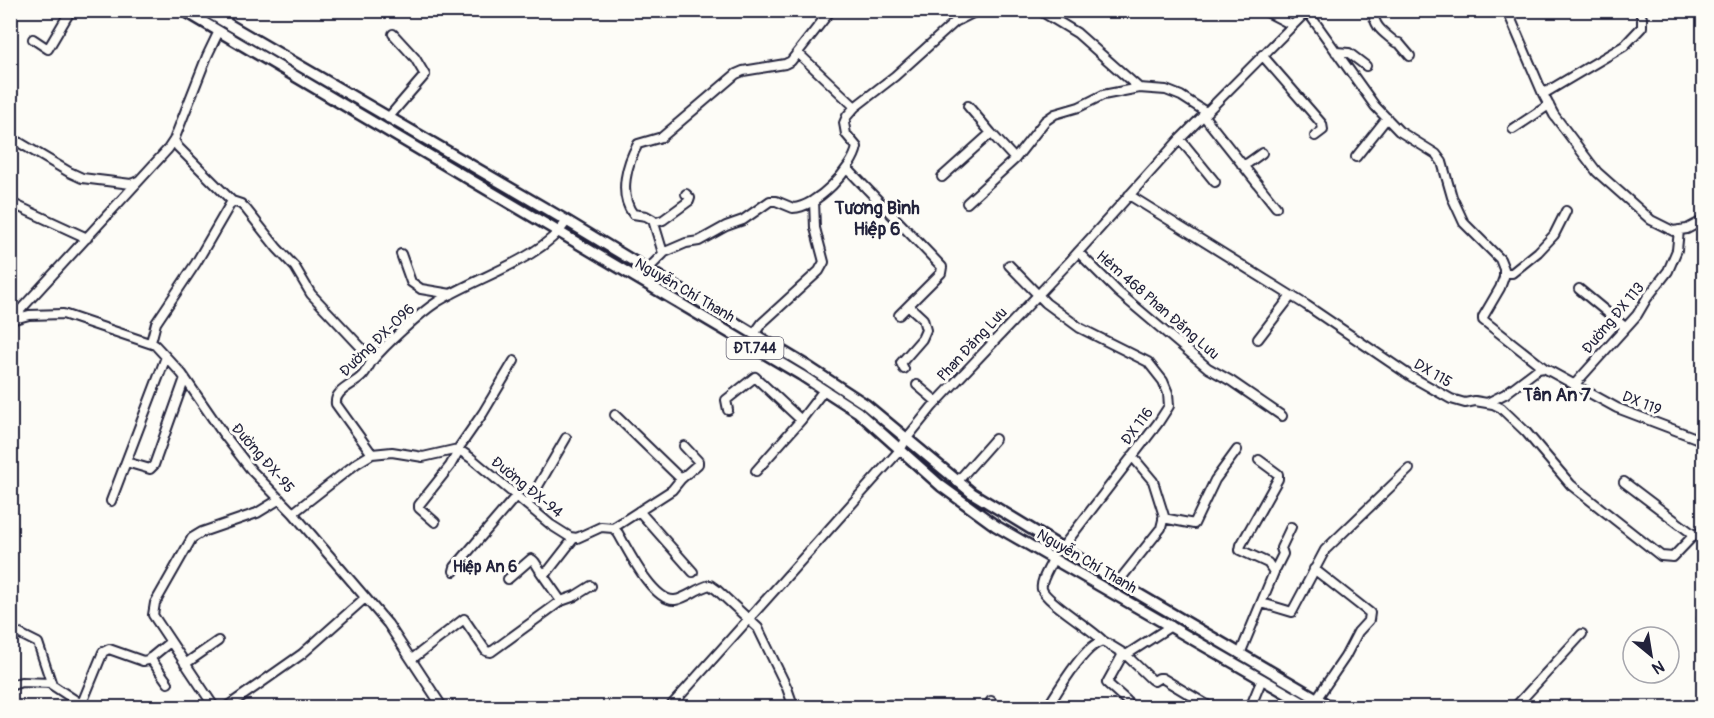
<svg xmlns="http://www.w3.org/2000/svg" width="1714" height="718" viewBox="0 0 1714 718" font-family="Pangolin,sans-serif">
<style>
.lines{fill:none;stroke-linecap:round;stroke-linejoin:round}
.minor-casing{stroke:#22223b;stroke-width:12}
.major-casing{stroke:#22223b;stroke-width:14}
.minor{stroke:#fdfcf7;stroke-width:8}
.major{stroke:#fdfcf7;stroke-width:9}
.labels{text-anchor:middle;stroke-width:6;stroke-linejoin:round;paint-order:stroke}
.shield{fill:#fdfcf7;stroke:#646373;stroke-width:1.5}
.shield-label{font-size:14px;font-weight:bold;fill:#22223b}
.street-label{font-size:15px;fill:#22223b;stroke:#fdfcf7}
.neighbourhood-label{font-size:16px;font-weight:bold;fill:#22223b;stroke:#fdfcf7}
.quarter-label{font-size:18px;font-weight:bold;fill:#22223b;stroke:#fdfcf7}
</style>
<rect width="100%" height="100%" fill="#fdfcf7"/>
<filter id="ink" filterUnits="userSpaceOnUse"><feTurbulence type="fractalNoise" baseFrequency=".0167" numOctaves="2"/><feDisplacementMap in="SourceGraphic" scale="12" xChannelSelector="R" yChannelSelector="G"/><feConvolveMatrix kernelMatrix="1 2 1 2 8 2 1 2 1" color-interpolation-filters="sRGB"/></filter>
<g filter="url(#ink)">
<g class="lines">
<g class="minor-casing">
<path id="minor" d="M1039 10 1077 33 1139 88
M1263 10 1292 25
M1372 10C1376 29 1381 30 1395 42L1399 43 1410 56
M1507 10 1543 94 1554 115 1597 172 1651 220 1673 231 1687 229 1704 220
M1307 11 1375 106 1399 131 1436 154 1442 162 1452 197 1464 223 1500 259 1504 269V277L1500 288 1483 317V320L1544 368
M224 22 230 10
M33 39 48 49 71 10
M1336 52 1349 53 1366 66
M798 53 855 107
M1262 55 1322 124 1323 130 1315 136
M1543 94 1624 46 1642 27V18L1639 10
M968 106 991 133
M1203 115 1276 207
M388 118 425 75 415 58 393 34
M1513 129 1549 105
M10 137 69 172 82 178 131 184 138 181
M1180 139 1215 182
M1356 157 1387 118
M1242 165 1248 163 1262 153
M847 168 942 267 941 273 899 315
M942 177 991 133 1015 159
M1129 195 1306 305 1412 377 1451 399 1465 403 1475 401 1493 404 1501 408 1526 432 1571 485 1661 556 1673 557 1694 535 1704 531
M232 201 241 204 246 209 277 248 295 267 311 294 373 360
M967 203 1015 159 1045 121 1055 114 1079 107 1103 95 1139 88 1166 90 1181 96 1206 112
M13 204 87 238
M654 223 663 220 689 201 690 198 686 194
M1078 252 1118 292 1208 368 1231 381 1282 416
M663 253 653 220 646 216 633 214C618 194 627 163 638 144L662 137 736 74 743 71 785 64 791 61 831 10
M401 254 411 282 421 289 451 294
M1009 265 1046 303 1080 328 1148 362 1163 381 1168 393 1169 406 1158 423 1062 548
M647 270 665 252 686 243 699 241 726 226 743 220 770 201H776L793 208C816 207 853 169 857 147L846 134 844 123 847 116 855 107 895 76 955 22 979 10
M1504 273H1512L1538 252 1554 235 1566 211
M1579 289 1625 327
M12 319 168 149 174 140 207 56 219 31
M11 320 29 315 63 314 155 345 182 374 222 432 252 471 293 513 388 624 443 708
M754 334 762 323 819 271 824 262 815 228 814 200
M1258 339 1291 296
M151 342 156 323 196 263 232 201 178 147 174 140
M904 369 901 363 922 339 926 330 923 319 909 306
M917 385 937 402
M1574 385 1637 315 1647 298 1668 271 1677 250 1679 230
M1487 403 1505 394 1538 369 1544 368 1617 408 1704 441
M728 410 726 400 755 377 801 420
M458 449 483 413 514 361
M372 454 336 404C334 390 354 385 362 376 366 372 369 365 372 361 385 345 420 313 437 302 476 277 541 260 567 221
M126 462 150 469 154 465 185 378
M756 471 801 420 824 390
M681 479 698 464V461L684 446
M957 482 995 439
M1624 482 1694 535
M111 501 166 357
M527 505 566 438
M639 511 693 572
M293 513 357 463 372 454 392 452 423 457 458 449 471 458 551 525 570 537 577 538 601 527 613 528 618 533C628 550 653 602 675 600 687 598 697 588 710 585L717 590 758 628 787 688 794 708
M1163 518 1194 524 1215 480 1237 450
M435 522 419 508V505L450 466 459 450
M613 528 672 490 681 479 615 415
M1053 559C1050 567 1040 581 1042 589 1045 601 1091 628 1103 641
M1314 569 1370 613 1369 620 1358 632 1345 657 1317 698
M454 571 455 567 516 496
M540 571 561 601 575 596 591 586
M1274 572 1283 554 1281 548 1291 527
M508 579 531 559C537 561 537 570 544 573L549 570 574 538
M1118 582 1161 528 1164 516 1153 481 1132 456
M1262 603 1292 612 1325 550 1409 469
M1702 619H1704
M10 629 38 643 52 685 87 708
M1123 654 1107 683 1127 701
M1240 654 1274 572 1268 563 1240 550 1241 545 1278 479V474L1259 460
M1126 655 1151 679 1154 681 1159 678H1162L1212 708
M150 658 168 683
M412 659 464 619 486 651 491 652 561 601
M185 664 218 641
M10 686 21 682 51 683
M80 708 103 652 109 649 143 661 148 660 170 642
M215 708 153 615 155 603 192 538 202 532 257 513 280 499
M225 708 302 654 365 598
M669 708 900 450 907 438 932 407 1071 260 1180 139 1308 10
M888 708 890 705
M987 708 991 701
M1047 708C1058 691 1084 645 1103 641L1126 655 1171 626
M1250 708 1262 679
M1514 708 1582 634
M1593 708H1596"/>
</g>
<g class="major-casing">
<path id="major" d="M183 10 801 375 858 412 941 486 996 526 1312 708
M204 10 567 221 807 366 865 404 972 493 1118 582 1333 708"/>
</g>
<use href="#minor" class="minor"/>
<use href="#major" class="major"/>
</g>
</g>
<g class="labels">
<rect class="shield" x="726.5" y="337" width="57" height="22" rx="4.5"/>
<g class="shield-label">
<text x="755" y="353">ĐT.744</text>
</g>
<g class="street-label">
<text transform="translate(685 290) rotate(30)" y="5">Nguyễn Chí Thanh</text>
<text transform="translate(1158 305) rotate(41)" y="5">Hẻm 468 Phan Đăng Lưu</text>
<text transform="translate(1613 318) rotate(-50)" y="5">Đường ĐX 113</text>
<text transform="translate(377 340) rotate(-44)" y="5">Đường ĐX-096</text>
<text transform="translate(972 344) rotate(-47)" y="5">Phan Đăng Lưu</text>
<text transform="translate(1433 373) rotate(30)" y="5">DX 115</text>
<text transform="translate(1642 403) rotate(22)" y="5">DX 119</text>
<text transform="translate(1137 426) rotate(-53)" y="5">ĐX 116</text>
<text transform="translate(263 458) rotate(49)" y="5">Đường ĐX-95</text>
<text transform="translate(527 487) rotate(39)" y="5">Đường ĐX-94</text>
<text transform="translate(1087 561) rotate(30)" y="5">Nguyễn Chí Thanh</text>
</g>
<g class="neighbourhood-label">
<text x="485" y="572">Hiệp An 6</text>
</g>
<g class="quarter-label">
<text x="877" y="214">Tương Bình<tspan x="877" dy="21">Hiệp 6</tspan></text>
<text x="1557" y="401">Tân An 7</text>
</g>
</g>
<rect width="1714" height="718" fill="none" stroke="#fdfcf7" stroke-width="36"/>
<rect x="18" y="18" width="1678" height="682" fill="none" stroke="#22223b" stroke-width="2" filter="url(#ink)"/>
<g transform="translate(1651 655) rotate(150)"><circle r="28" fill="#fdfcf7" stroke="#a5a5ac" stroke-width="1.5"/>
<path d="M0-4.5L10 22L0 15L-10 22Z" fill="#22223b"/>
<text y="-9" font-size="16" font-weight="bold" text-anchor="middle" fill="#22223b">N</text>
</g>
</svg>
